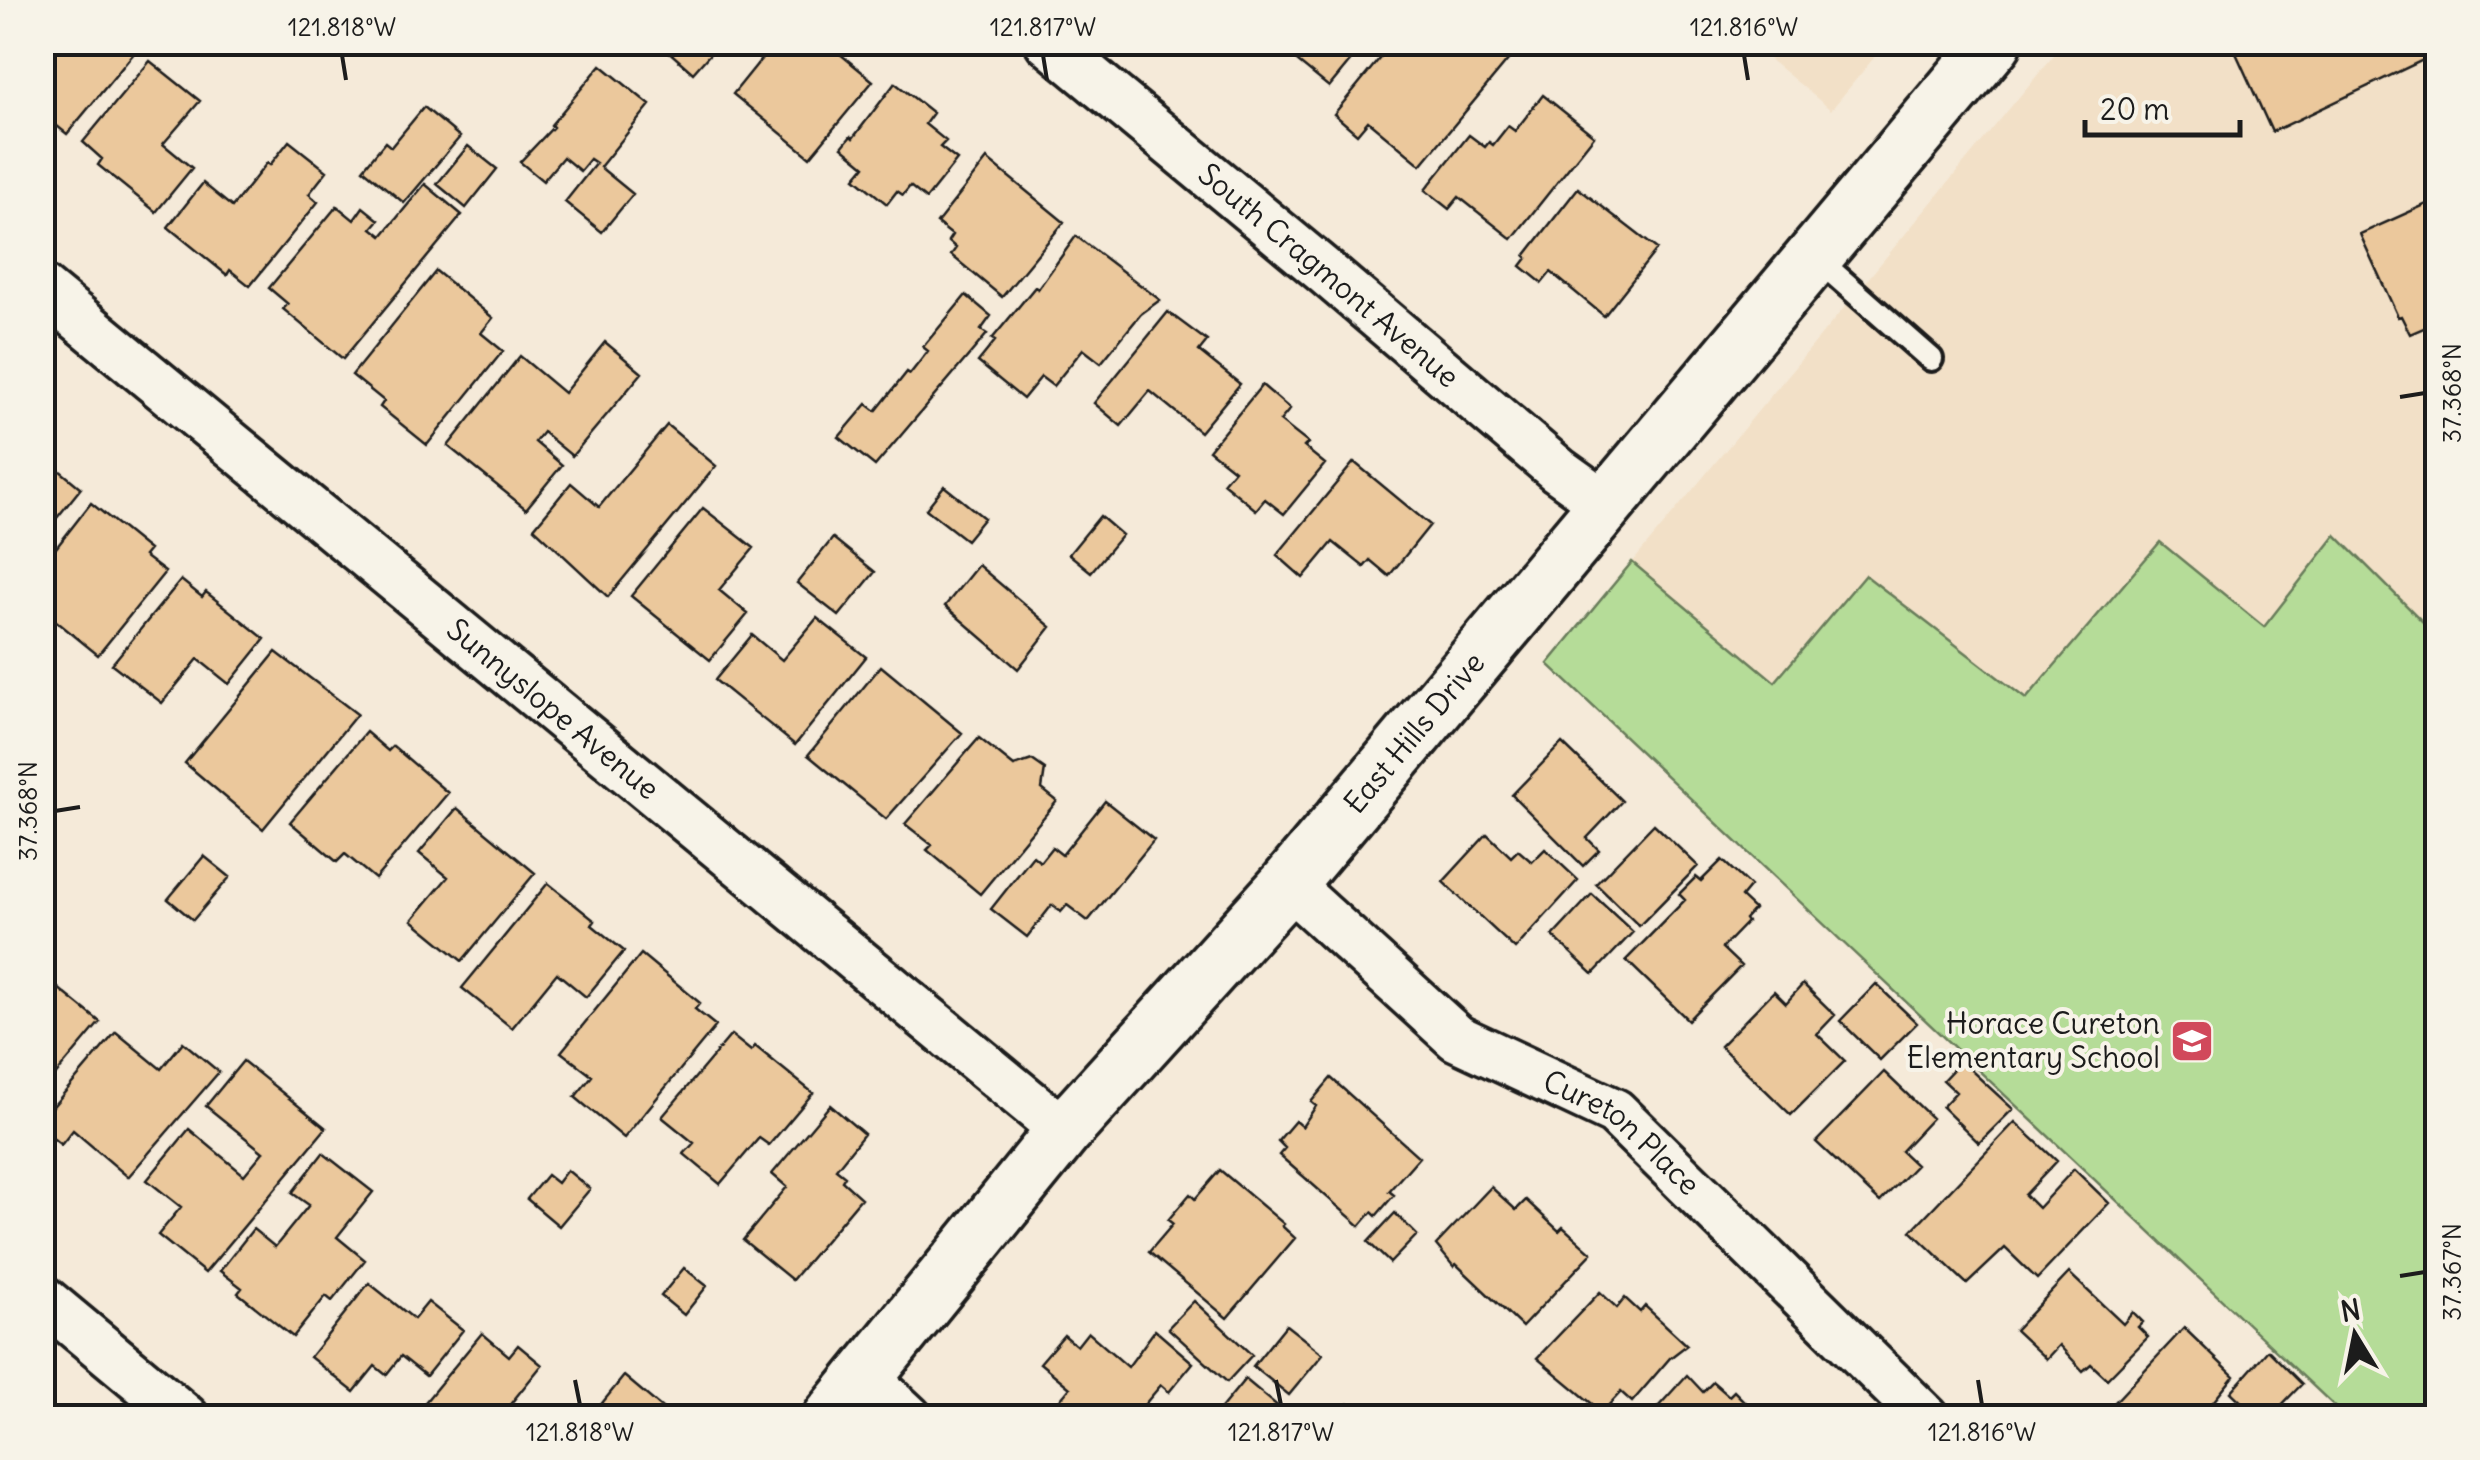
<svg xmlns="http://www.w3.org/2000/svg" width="2480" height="1460" viewBox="0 0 2480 1460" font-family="Delius,sans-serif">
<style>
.built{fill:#f2e0c7}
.green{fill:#b5dc98;stroke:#687c5a;stroke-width:2.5}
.building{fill:#ebc89c;stroke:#1c1c1c;stroke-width:2.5}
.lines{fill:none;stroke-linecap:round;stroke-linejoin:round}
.lane-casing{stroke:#1c1c1c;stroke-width:30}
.street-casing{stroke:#1c1c1c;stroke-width:52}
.secondary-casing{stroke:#1c1c1c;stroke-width:62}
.lane{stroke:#f7f3e8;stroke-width:22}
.street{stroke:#f7f3e8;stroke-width:45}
.secondary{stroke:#f7f3e8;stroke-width:55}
.ticks{fill:none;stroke:#1c1c1c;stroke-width:4}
.labels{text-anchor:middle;stroke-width:8;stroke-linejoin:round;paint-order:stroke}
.street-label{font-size:30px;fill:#1c1c1c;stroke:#f7f3e8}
.poi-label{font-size:30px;fill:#1c1c1c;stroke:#f7f3e8;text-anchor:end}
.neatline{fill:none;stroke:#1c1c1c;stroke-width:4}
.ticks-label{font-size:25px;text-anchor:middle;fill:#1c1c1c}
</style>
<rect width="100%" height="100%" fill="#f5ead9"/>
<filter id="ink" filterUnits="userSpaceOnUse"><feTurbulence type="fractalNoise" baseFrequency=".01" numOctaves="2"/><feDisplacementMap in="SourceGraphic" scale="20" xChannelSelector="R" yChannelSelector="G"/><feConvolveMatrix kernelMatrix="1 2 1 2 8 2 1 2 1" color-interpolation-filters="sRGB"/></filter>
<g filter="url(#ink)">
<path class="built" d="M1750 43H1886L1831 110Z
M2064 43H2437V1417H2346L1548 664Z"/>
<path class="green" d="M2336 535 2437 636V1417H2346L1548 664 1632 562 1775 682 1865 575 2026 699 2160 542 2264 627Z"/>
<path class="building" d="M42 42H122L134 53 67 134 47 118 42 124Z
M658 42H734L725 52 717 46 693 73Z
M775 42H838L833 48 873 81 810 157 733 94Z
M1248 42H1366L1329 87 1276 44 1266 56Z
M1393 42H1405L1412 48 1417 42H1512L1518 48 1421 165 1368 121 1357 134 1334 114Z
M2231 42H2438V53L2272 132Z
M150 61 200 101 163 144 192 168 156 212 98 165 102 159 83 142Z
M601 65 650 105 600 167 633 194 602 232 565 202 596 163 590 159 580 171 563 157 543 181 520 162 553 127 551 125Z
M895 83 933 113 925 124 946 141 940 147 957 160 926 199 910 186 903 195 897 191 887 204 855 178 865 166 842 147 851 136 853 138Z
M1543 95 1594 136 1512 239 1459 197 1449 209 1425 190 1469 135 1485 147 1489 142 1493 145 1508 126 1515 131Z
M424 107 460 137 404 203 363 169 385 142 391 147Z
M289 141 327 171 309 194 318 202 250 286 230 270 227 275 168 227 203 183 232 207 267 163 270 165Z
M468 146 497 169 466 208 437 184Z
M987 159 1064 222 1002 297 951 255 956 248 948 241 952 235 937 223Z
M425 184 462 215 343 359 283 309 288 304 269 288 337 206 354 220 363 207 379 220 372 228 382 236Z
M1578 188 1657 249 1604 316 1551 272 1542 283 1521 266 1527 258 1525 256Z
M2438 199V322L2410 334 2401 316 2398 317 2360 234Z
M1076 236 1160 300 1141 314 1101 363 1083 349 1053 386 1041 377 1023 399 978 362 995 341 992 339 1035 287 1038 289Z
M436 271 493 318 481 333 503 351 427 445 380 407 384 401 352 375Z
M966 295 991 316 981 330 987 334 875 466 839 437 867 404 876 411 907 372 910 374 928 351 923 347Z
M1168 312 1207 341 1199 351 1240 384 1200 432 1150 391 1121 426 1094 403Z
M605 342 642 373 572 456 543 432 535 442 562 465 526 509 448 446 520 356 564 393Z
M1262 385 1290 409 1280 421 1308 443 1304 447 1325 464 1284 514 1265 499 1256 510 1223 483 1234 470 1209 450Z
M667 425 716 466 608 597 534 528 571 483 599 507Z
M42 456 81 488 44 534 42 533Z
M1354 462 1430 525 1389 576 1370 560 1364 567 1333 542 1303 578 1277 555Z
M944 486 984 518 966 540 926 509Z
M91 503 149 550 144 556 165 572 98 655 55 620 48 629 42 624V566Z
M703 508 754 548 719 590 748 614 710 660 631 596Z
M1100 516 1122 535 1091 572 1069 554Z
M833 538 875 572 839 616 797 583Z
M978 565 1051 627 1018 669 945 606Z
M181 580 202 597 206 592 265 639 229 684 198 659 162 703 112 664Z
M817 618 866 657 795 745 715 680 752 635 782 660Z
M276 652 357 714 263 829 185 763Z
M881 666 962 733 886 819 808 755Z
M366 732 388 751 393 746 448 793 375 879 345 854 337 862 290 822Z
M979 738 1014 766 1032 760 1045 769 1042 789 1057 801 980 894 927 850 932 845 905 824Z
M1562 743 1622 801 1587 838 1599 850 1583 866 1512 795Z
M1105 801 1154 840 1088 921 1067 905 1061 912 1052 905 1027 937 991 909 1033 856 1040 862 1052 847 1062 855Z
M457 808 535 873 462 961 412 920 448 877 419 853Z
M1654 824 1698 866 1639 926 1596 884Z
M1487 834 1511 857 1518 850 1532 862 1545 849 1578 880 1515 949 1443 882Z
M204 856 230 877 193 920 168 899Z
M1722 860 1750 886 1741 897 1754 909 1745 919 1747 922 1722 948 1741 966 1688 1020 1626 960 1685 900 1679 894 1696 877 1701 881Z
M548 883 595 921 592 925 624 951 586 997 557 973 512 1028 462 988Z
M1592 894 1633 932 1593 974 1553 936Z
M641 954 700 1003 695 1009 716 1026 624 1138 575 1097 592 1076 561 1052Z
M42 975 100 1022 42 1091Z
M1803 984 1835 1015 1817 1034 1845 1061 1791 1115 1720 1046 1774 991 1786 1003Z
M1876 984 1917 1023 1880 1060 1840 1021Z
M116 1032 161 1069 183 1042 219 1072 128 1177 73 1130 61 1145 42 1129 49 1111Z
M731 1035 751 1051 755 1046 813 1093 769 1145 759 1138 720 1184 684 1154 694 1143 662 1117Z
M243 1061 326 1128 205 1273 158 1235 181 1207 147 1180 189 1129 244 1175 263 1152 206 1106Z
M1961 1061 2013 1109 1979 1143 1942 1107 1956 1092 1943 1080Z
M1884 1072 1932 1118 1901 1151 1916 1165 1880 1202 1816 1142Z
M1331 1078 1419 1157 1389 1191 1394 1195 1376 1216 1372 1212 1360 1226 1279 1155 1285 1148 1278 1141 1295 1121 1302 1127 1316 1106 1311 1102Z
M830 1105 864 1134 836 1169 845 1176 842 1181 861 1198 792 1280 743 1240 787 1187 772 1174Z
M2015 1122 2057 1161 2025 1195 2038 1208 2074 1169 2109 1203 2037 1279 2005 1248 1967 1284 1911 1231Z
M323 1153 373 1192 337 1237 365 1260 332 1301 326 1296 293 1337 238 1293 242 1288 220 1271 253 1229 275 1247 309 1205 292 1193Z
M567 1170 590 1189 559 1226 527 1199 547 1175 557 1183Z
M1220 1170 1284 1224 1282 1226 1295 1238 1227 1318 1149 1252 1173 1224 1168 1220 1190 1194 1195 1199Z
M1491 1187 1516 1210 1526 1200 1559 1231 1563 1227 1592 1253 1522 1327 1456 1264 1454 1267 1436 1245Z
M1395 1213 1417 1235 1390 1263 1368 1242Z
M684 1268 707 1286 684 1315 661 1296Z
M2069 1273 2123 1324 2133 1312 2143 1322 2138 1327 2148 1337 2107 1379 2091 1364 2083 1371 2059 1345 2046 1359 2015 1330Z
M369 1283 414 1319 428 1302 463 1330 426 1376 401 1356 386 1375 375 1366 354 1392 310 1357Z
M1600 1292 1617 1308 1625 1298 1640 1312 1645 1306 1687 1345 1670 1358 1632 1402 1621 1392 1602 1412 1537 1358Z
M1194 1301 1252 1355 1227 1382 1168 1328Z
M1286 1325 1323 1354 1289 1395 1253 1366Z
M2184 1328 2234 1376 2205 1412 2210 1418H2100Z
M1155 1330 1193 1363 1169 1392 1161 1385 1133 1418H1057L1050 1412 1070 1388 1040 1363 1064 1335 1077 1346 1088 1332 1128 1367Z
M482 1333 509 1356 518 1345 542 1365 499 1418H412Z
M2268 1350 2302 1384 2269 1418H2258L2231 1392Z
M1687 1375 1703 1392 1713 1382 1729 1396 1734 1391 1761 1418H1648Z
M624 1376 674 1418H590Z
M1245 1379 1292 1418H1213Z
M1348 1404 1365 1418H1337Z"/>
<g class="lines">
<g class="lane-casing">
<path id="lane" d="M1815 257 1931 359"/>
</g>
<g class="street-casing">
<g id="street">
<path id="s1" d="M1048 42 1323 270 1558 470 1608 506"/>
<path id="s2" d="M42 288 1064 1131"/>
<path id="s3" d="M1288 884 1457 1038 1615 1112 1926 1418"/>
<path d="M42 1298 186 1418"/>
<path d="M864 1376 909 1418"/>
</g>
</g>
<g class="secondary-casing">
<g id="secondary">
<path id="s4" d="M831 1418 1064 1131 1288 884 1994 42"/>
</g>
</g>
<use href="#lane" class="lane"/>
<use href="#street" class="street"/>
<use href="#secondary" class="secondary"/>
</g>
</g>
<path class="ticks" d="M342 55 346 80M1043 55 1047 80M1744 55 1748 80M2400 397 2425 393M55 811 80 807M2400 1276 2425 1272M575 1380 580 1405M1276 1380 1281 1405M1978 1380 1982 1405"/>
<defs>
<g id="school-square" transform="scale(2.25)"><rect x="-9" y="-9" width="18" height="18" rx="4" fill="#d1495b" stroke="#f7f3e8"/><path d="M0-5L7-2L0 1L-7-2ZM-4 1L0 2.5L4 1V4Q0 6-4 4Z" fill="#fff"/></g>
</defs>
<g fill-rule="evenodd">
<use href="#school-square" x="2192" y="1041"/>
</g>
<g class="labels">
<g class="street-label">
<text dy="10" stroke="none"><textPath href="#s1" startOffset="365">South Cragmont Avenue</textPath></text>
<text dy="10" stroke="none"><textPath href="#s2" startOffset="662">Sunnyslope Avenue</textPath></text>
<text dy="10" stroke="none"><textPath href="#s4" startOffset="900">East Hills Drive</textPath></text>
<text dy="10" stroke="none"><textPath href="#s3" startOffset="420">Cureton Place</textPath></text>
</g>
<g class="poi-label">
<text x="2160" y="1034">Horace Cureton<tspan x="2160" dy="34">Elementary School</tspan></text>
</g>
</g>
<rect width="2480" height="1460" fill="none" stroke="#f7f3e8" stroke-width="110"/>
<g transform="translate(2355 1335) rotate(350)" stroke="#f7f3e8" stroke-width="8" paint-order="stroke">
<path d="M0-8L18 38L0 25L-18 38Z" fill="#1c1c1c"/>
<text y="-15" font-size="28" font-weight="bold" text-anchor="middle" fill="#1c1c1c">N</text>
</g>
<path d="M2085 120v15h155v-15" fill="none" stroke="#1c1c1c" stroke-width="5"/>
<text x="2100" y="120" font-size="30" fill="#1c1c1c" stroke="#f7f3e8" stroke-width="8" paint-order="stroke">20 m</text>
<rect x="55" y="55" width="2370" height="1350" class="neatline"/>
<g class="ticks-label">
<text x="342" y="36">121.818°W</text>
<text x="1043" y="36">121.817°W</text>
<text x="1744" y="36">121.816°W</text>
<text transform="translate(2452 393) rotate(-90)" y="9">37.368°N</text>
<text transform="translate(28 811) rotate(-90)" y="9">37.368°N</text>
<text transform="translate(2452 1272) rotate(-90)" y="9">37.367°N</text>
<text x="580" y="1441">121.818°W</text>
<text x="1281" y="1441">121.817°W</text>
<text x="1982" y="1441">121.816°W</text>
</g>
</svg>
